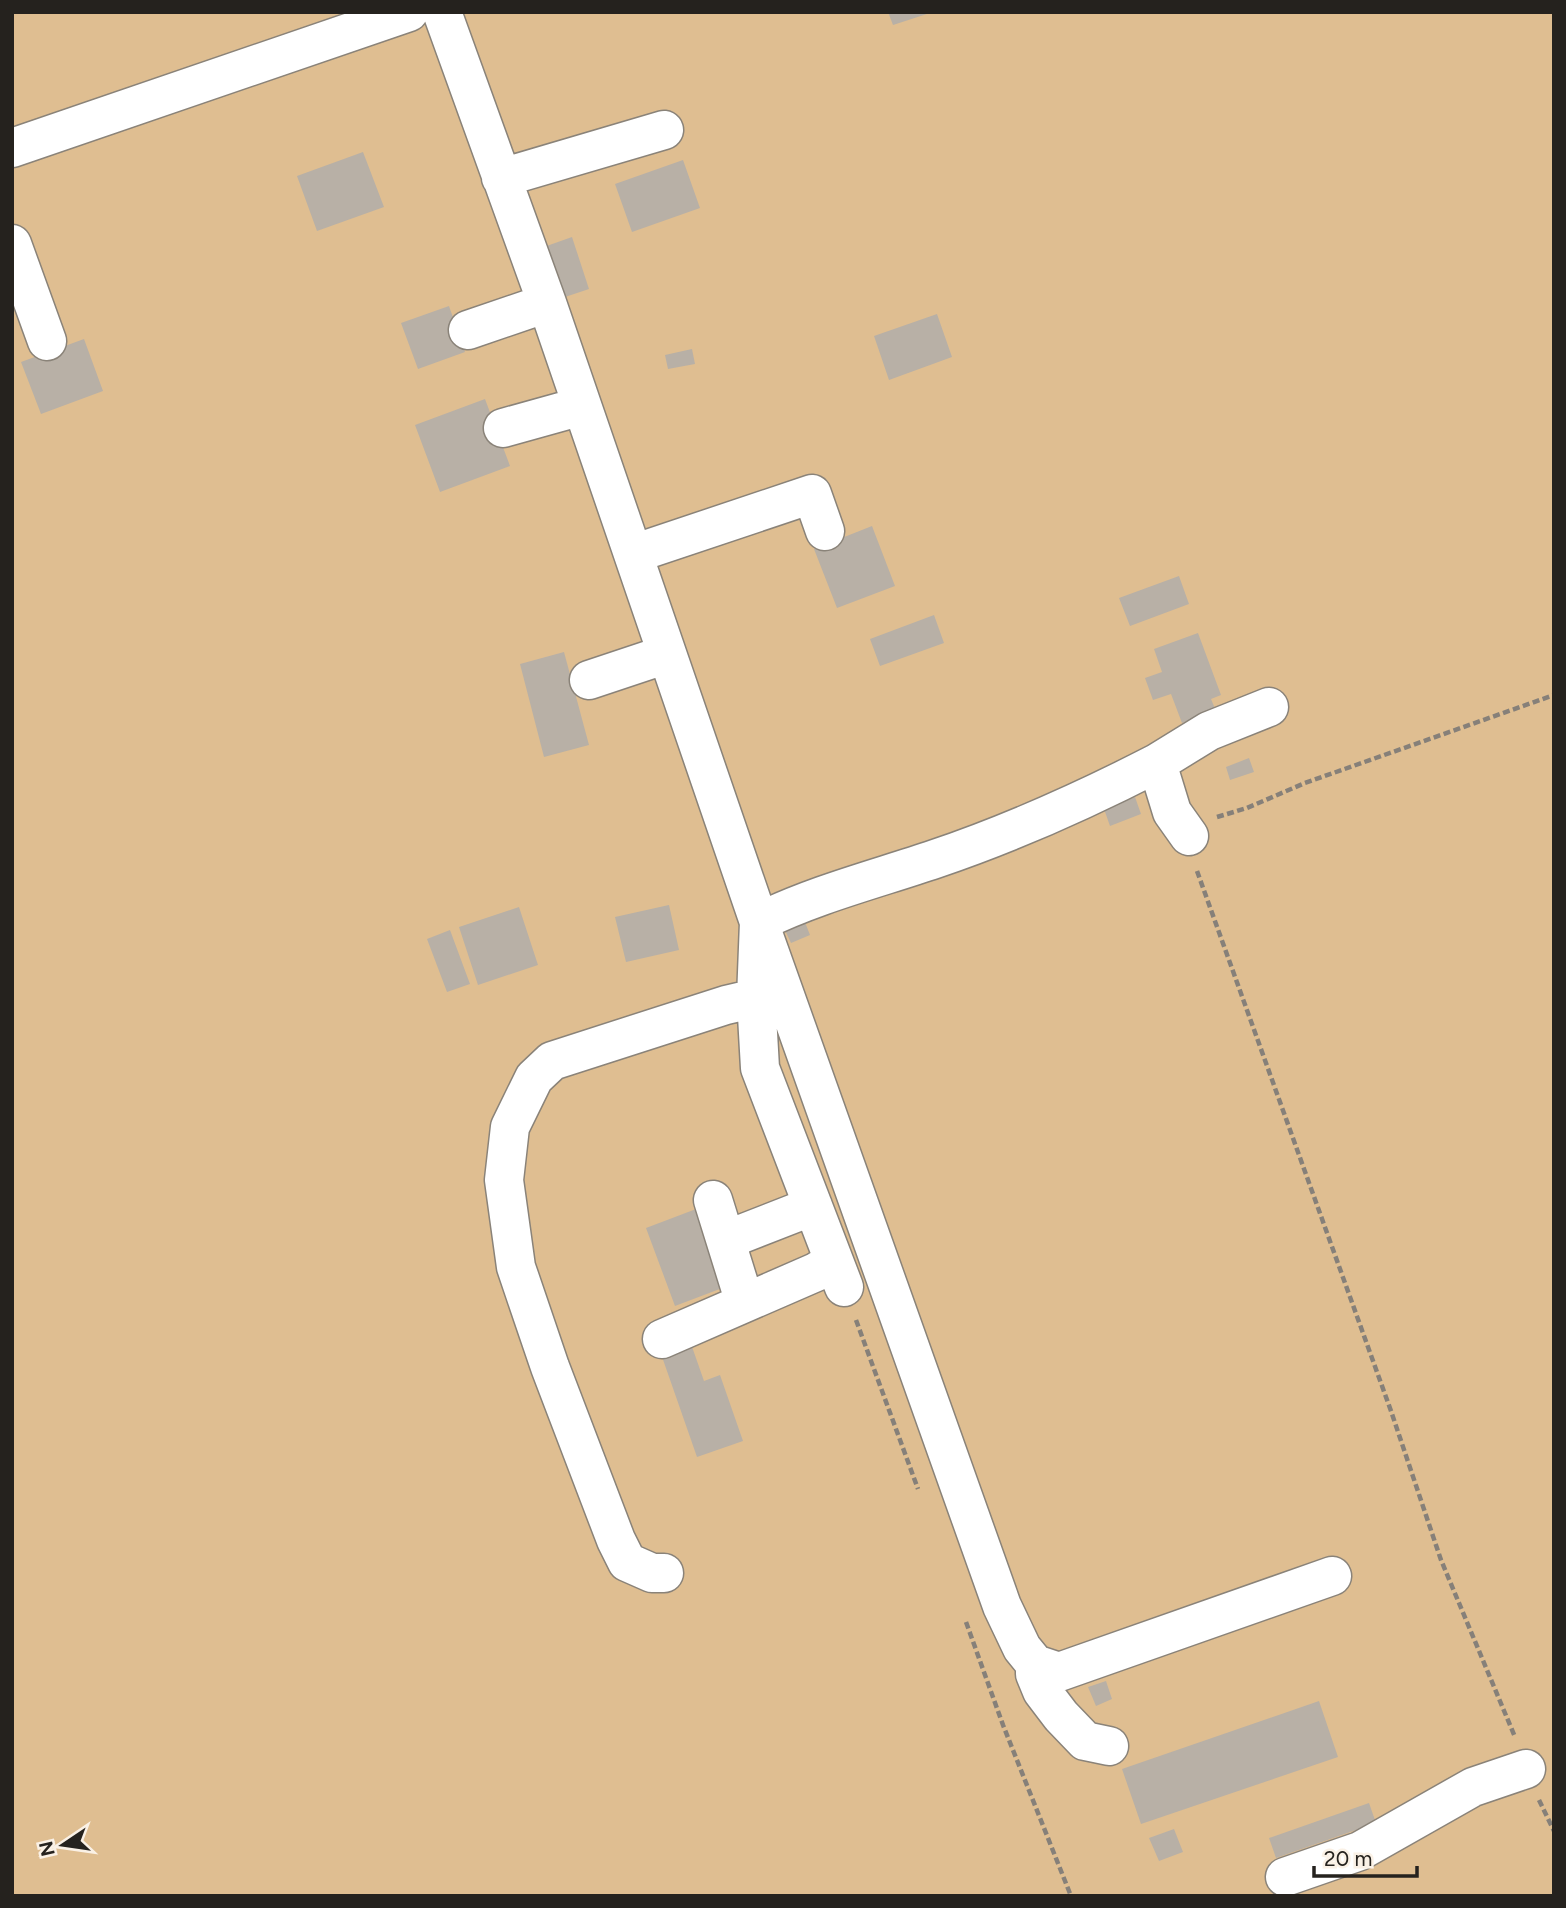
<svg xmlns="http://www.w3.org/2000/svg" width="1566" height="1908" viewBox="0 0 1566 1908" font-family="Figtree,sans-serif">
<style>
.green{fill:#dfbe91}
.building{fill:#b8b0a6}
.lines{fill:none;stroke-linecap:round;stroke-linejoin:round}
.minor-casing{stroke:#8a8379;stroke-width:41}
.path{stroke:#868079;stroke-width:4.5;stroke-dasharray:7 3.5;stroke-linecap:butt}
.minor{stroke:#fff;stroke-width:38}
</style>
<rect width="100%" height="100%" fill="#ece4d9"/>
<path class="green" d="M12 12H1554V1896H12Z"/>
<path class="building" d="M888 12H930V13L893 25Z
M363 152 384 207 317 231 297 176Z
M683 160 700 208 632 232 615 184Z
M572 237 589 289 559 299 541 248Z
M449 306 465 352 418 369 401 323Z
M937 314 952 357 889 380 874 336Z
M84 339 103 391 41 414 21 362Z
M692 349 695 364 668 369 665 355Z
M485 399 510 466 440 492 415 425Z
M872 526 895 586 837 608 814 549Z
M1179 576 1189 604 1130 626 1119 598Z
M934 615 944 643 880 666 870 639Z
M1198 633 1221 695 1211 699 1216 711 1182 723 1171 694 1153 700 1145 678 1162 672 1154 649Z
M564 652 589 745 544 757 520 664Z
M1249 758 1254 772 1230 780 1226 767Z
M1135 797 1141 814 1110 826 1104 809Z
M669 905 679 950 626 962 615 917Z
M519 907 538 965 478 985 459 927Z
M803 917 810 935 791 943 783 926Z
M450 930 470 984 447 992 427 939Z
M704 1206 733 1284 675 1306 646 1228Z
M690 1341 704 1381 720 1375 743 1441 697 1457 660 1351Z
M1106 1681 1112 1699 1096 1706 1088 1687Z
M1319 1701 1338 1757 1141 1824 1122 1769Z
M1369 1803 1376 1823 1276 1858 1269 1838Z
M1174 1829 1183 1852 1159 1861 1149 1838Z"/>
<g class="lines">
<g class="minor-casing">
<path id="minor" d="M442 12 547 303 759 922 756 998 760 1068 844 1287
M12 148 409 12
M501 178 664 130
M12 244 47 341
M468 330 547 303
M503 428 582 406
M633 554 812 494 825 531
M589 680 667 654
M1157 763C1085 800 1012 833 935 859 876 879 816 894 759 922L1002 1606 1022 1648 1035 1664 1059 1672 1332 1576
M1189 836 1172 812 1157 763 1209 731 1269 707
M713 1200 740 1287
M726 1240 813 1206
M662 1339 816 1272 834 1261
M664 1573H652L627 1562 616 1540 550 1367 516 1267 504 1180 510 1127 534 1078 552 1061 726 1005 756 998
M1035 1664V1674L1042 1691 1061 1716 1085 1741 1109 1746
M1285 1877 1360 1851 1473 1787 1526 1769"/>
</g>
<path class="path" d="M1217 817 1247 808 1305 783 1554 695
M1197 871 1391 1411 1441 1560 1515 1737
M856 1320 918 1489
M966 1622 1003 1725 1071 1896
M1539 1800 1554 1831"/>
<use href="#minor" class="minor"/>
</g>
<rect width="1566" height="1908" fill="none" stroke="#25221e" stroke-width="28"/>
<g transform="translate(63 1845) rotate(257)" stroke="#faf1e6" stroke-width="5" paint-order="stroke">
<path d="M0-5L12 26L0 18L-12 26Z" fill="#25221e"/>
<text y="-10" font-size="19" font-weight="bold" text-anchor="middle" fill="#25221e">N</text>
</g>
<path d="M1314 1866v10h103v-10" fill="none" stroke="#25221e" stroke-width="3.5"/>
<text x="1324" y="1866" font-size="21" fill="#25221e" stroke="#faf1e6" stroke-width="5" paint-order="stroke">20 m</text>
</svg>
